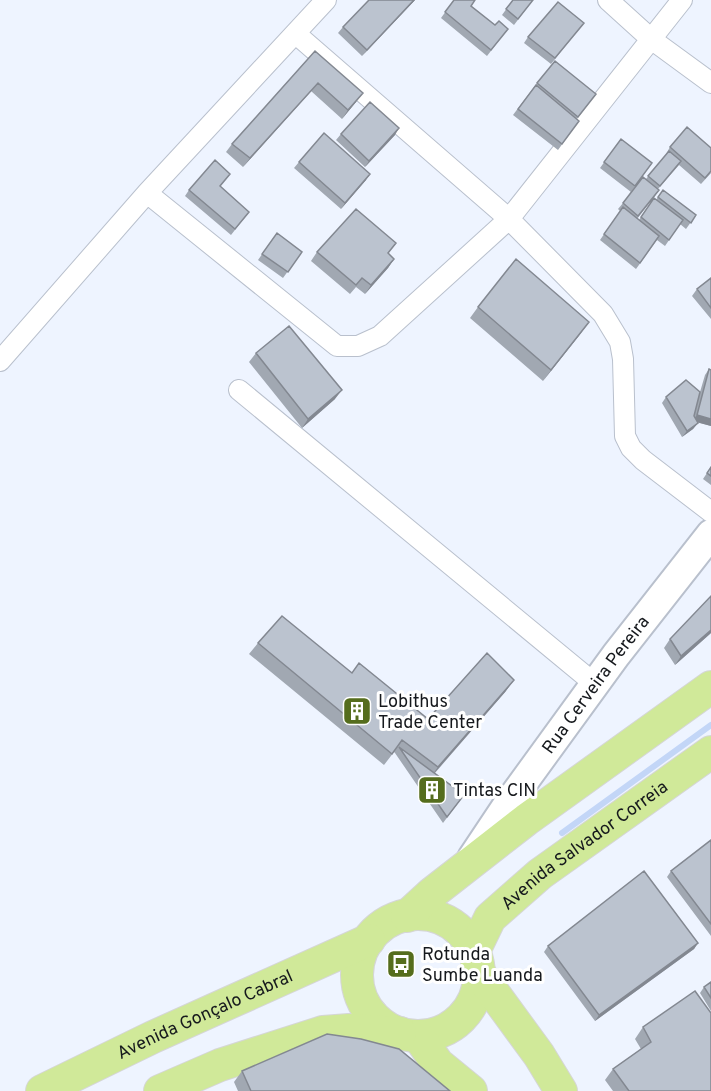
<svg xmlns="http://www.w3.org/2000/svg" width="711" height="1091" viewBox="0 0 711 1091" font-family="Overpass,sans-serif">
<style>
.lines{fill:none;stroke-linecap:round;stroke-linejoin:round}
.stream{stroke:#c3d6f7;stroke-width:6}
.minor-casing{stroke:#b9c0cd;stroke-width:22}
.secondary-casing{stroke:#b9c0cd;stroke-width:32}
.primary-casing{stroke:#d5d6d6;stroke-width:34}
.minor{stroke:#fff;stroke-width:20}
.secondary{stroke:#fff;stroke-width:28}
.primary{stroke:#d0e999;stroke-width:32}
.wall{fill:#a1a8b2}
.shaded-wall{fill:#838891}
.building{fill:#bbc3cf;stroke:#838891;stroke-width:1.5}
.labels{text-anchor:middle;stroke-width:6;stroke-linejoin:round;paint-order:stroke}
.street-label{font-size:18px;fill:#16191d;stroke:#fff}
.poi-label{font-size:18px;fill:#16191d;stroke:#fff;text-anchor:start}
</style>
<rect width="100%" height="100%" fill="#eef4ff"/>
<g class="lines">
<path class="stream" d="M562 833 711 725"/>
<g class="minor-casing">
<path id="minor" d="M608 0 651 39 711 83
M296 34 509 219 603 314 620 342 623 359 625 436 631 448 643 460 711 512
M147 193 337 346H358L380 336 509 219 682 0
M0 361 147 193 326 0
M239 390 595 684"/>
</g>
<g class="secondary-casing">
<g id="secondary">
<path id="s1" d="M472 858 512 798 616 655 711 534"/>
</g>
</g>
<g class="primary-casing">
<g id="primary">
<circle cx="418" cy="975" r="61"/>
<path d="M407 916 431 894 526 820 711 687"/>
<path id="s2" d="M474 951 490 918 540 874 711 752"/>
<path d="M477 962 479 973 539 1055 561 1091"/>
<path d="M418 1036 438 1064 471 1091"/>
<path id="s3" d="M42 1091 153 1037 369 940"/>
<path d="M160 1091 220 1065 323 1032 349 1030 400 1033"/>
</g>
</g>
<use href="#minor" class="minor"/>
<use href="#secondary" class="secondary"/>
<use href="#primary" class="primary"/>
</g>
<path class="wall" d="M415 0 362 56 338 33 343 27Z
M454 0 471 6 495 25 508 29 487 56 441 18Z
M513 0H533L514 25 502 15Z
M584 23 551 64 524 43 528 37Z
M315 51 356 102 342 119 311 91 243 167 226 152 232 144Z
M537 83 596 94 577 119 579 121 558 150 513 115Z
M341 134 395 135 365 167 336 140Z
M621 139 652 163 631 192 600 168Z
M670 147 711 173 701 184 679 165 658 189 655 196 637 219 639 220 654 198 656 200 663 190 696 215 686 229 680 224 665 246 657 240 636 269 600 240 620 211 618 209 623 203 646 179 667 154H666Z
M299 162 366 180 341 209 294 168Z
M230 174 220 186 249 212 231 235 185 196 189 190Z
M277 233 302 252 283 278 258 260Z
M317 252 388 253 394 259 388 268 365 294 356 287 350 294 311 261Z
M711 278V319L692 296 697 289Z
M478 307 581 333 543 381 470 318Z
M256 353 335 399 302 428 249 362Z
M709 369 711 370V426L697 422 698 423 693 429 682 437 662 403 666 397 700 392 705 375Z
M711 467V485L703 479Z
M711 633 675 665 664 648 670 639Z
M258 643 352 673 428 719 506 691 435 773 464 795 443 823 395 753 394 752 384 765 249 654Z
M711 840V936L667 877 671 871Z
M698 943 694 949 595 1021 544 952 548 946Z
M711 982V1011L700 993 704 987Z
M643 1027 711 1091H613L605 1080 613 1069 641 1049 635 1039Z
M242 1071 450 1091H238L234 1082Z"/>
<path class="shaded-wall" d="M414 0H415L362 56 367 50Z
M318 83 311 91 243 167 250 158Z
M363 93 356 102 342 119 348 110Z
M399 128 395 135 365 167 369 161Z
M370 174 366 180 341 209 345 203Z
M394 259 388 268 365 294 371 285Z
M589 322 581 333 543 381 551 370Z
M342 390 335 399 302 428 308 419Z
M697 415 711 419V426L692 421Z
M698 423 693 429 682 437 687 431Z
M711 630V633L675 665 681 656Z
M514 680 506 691 430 778 438 767Z
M698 943 694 949 595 1021 599 1015Z"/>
<path class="building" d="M369 0H414L367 50 343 27Z
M454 0H475L471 6 495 25 499 21 508 29 491 50 445 12Z
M513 0H533L518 19 506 9Z
M558 2 584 23 555 58 528 37Z
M315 51 363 93 348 110 318 83 250 158 232 144Z
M555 61 596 94 578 117 537 83Z
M536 85 579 121 562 144 518 109Z
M370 102 399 128 369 161 341 134Z
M687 127 711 148V171L705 178 670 147Z
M324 133 370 174 345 203 299 162Z
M621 139 652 163 635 186 604 162Z
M669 151 681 161 660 186 648 176Z
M215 160 230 174 220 186 249 212 235 229 189 190Z
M643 177 659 190 638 216 623 203Z
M663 190 696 215 691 223 658 197Z
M654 198 683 220 669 240 641 217Z
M623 207 659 236 640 263 604 234Z
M356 209 396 243 388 253 394 259 371 285 362 278 356 285 317 252Z
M277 233 302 252 288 272 262 254Z
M516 259 589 322 551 370 478 307Z
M711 278V308L697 289Z
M289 326 342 390 308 419 256 353Z
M709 369 711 370V419L697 415Z
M686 380 700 392 694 416 698 423 687 431 666 397Z
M711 467V476L707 473Z
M711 596V630L681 656 670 639Z
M282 616 352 673 359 663 428 719 487 653 514 680 438 767 402 740 392 754 258 643Z
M399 747 464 795 447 817Z
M711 840V924L671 871Z
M644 871 698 943 599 1015 548 946Z
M711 982V998L704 987Z
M695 991 711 1013V1091H629L613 1069 651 1042 643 1027Z
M327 1034 361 1039 399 1049 450 1091H251L242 1071Z"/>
<defs>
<g id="building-square" transform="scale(1.5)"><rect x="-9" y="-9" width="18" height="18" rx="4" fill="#556d1d" stroke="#fff"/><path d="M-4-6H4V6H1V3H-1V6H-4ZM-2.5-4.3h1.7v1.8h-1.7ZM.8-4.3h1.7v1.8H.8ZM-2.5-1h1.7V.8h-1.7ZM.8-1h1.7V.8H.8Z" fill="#fff"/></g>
<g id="bus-square" transform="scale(1.5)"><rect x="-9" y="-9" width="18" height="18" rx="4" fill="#556d1d" stroke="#fff"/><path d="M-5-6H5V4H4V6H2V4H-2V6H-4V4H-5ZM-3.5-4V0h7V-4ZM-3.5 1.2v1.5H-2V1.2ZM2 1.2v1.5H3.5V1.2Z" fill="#fff"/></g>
</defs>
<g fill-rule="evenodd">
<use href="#building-square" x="357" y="711"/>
<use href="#building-square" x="432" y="790"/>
<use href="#bus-square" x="401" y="964"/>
</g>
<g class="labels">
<g class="street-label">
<text dy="6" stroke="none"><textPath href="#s1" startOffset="213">Rua Cerveira Pereira</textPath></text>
<text dy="6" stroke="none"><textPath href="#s2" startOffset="156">Avenida Salvador Correia</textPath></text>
<text dy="6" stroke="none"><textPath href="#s3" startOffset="180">Avenida Gonçalo Cabral</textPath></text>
</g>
<g class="poi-label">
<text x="378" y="707">Lobithus<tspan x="378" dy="21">Trade Center</tspan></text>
<text x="453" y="796">Tintas CIN</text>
<text x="422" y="960">Rotunda<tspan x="422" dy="21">Sumbe Luanda</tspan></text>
</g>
</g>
</svg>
